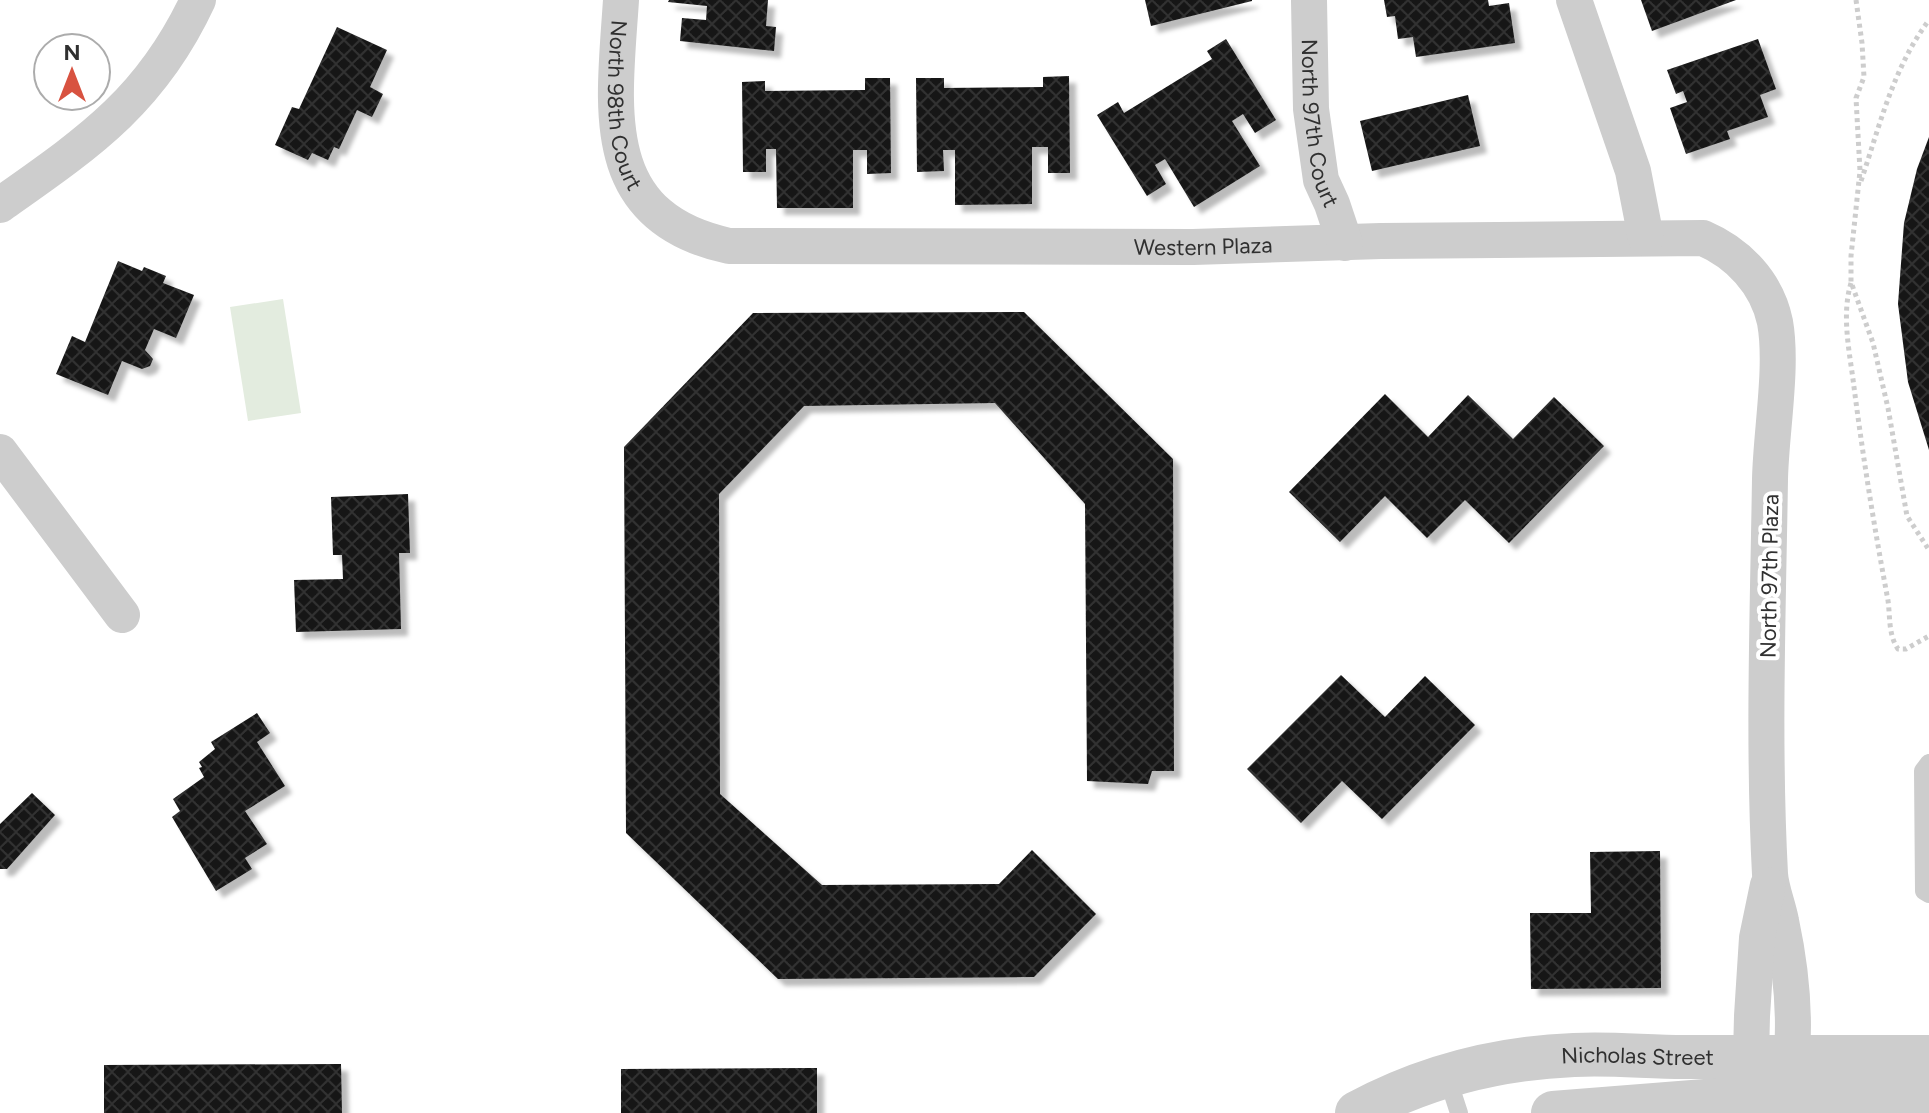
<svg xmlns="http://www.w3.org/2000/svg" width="1929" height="1113" viewBox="0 0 1929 1113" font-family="Figtree,sans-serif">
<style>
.grass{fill:#e3ecdf}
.building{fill:url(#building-cross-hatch);filter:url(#shadow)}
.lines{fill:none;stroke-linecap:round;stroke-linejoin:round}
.path{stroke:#cdcdcd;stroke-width:5;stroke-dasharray:4 4;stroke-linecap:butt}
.service{stroke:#cdcdcd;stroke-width:18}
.minor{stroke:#cdcdcd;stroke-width:36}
.tertiary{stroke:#cdcdcd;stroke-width:44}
.labels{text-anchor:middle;stroke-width:8;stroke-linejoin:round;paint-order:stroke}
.street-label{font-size:22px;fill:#303030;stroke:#fff}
</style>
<defs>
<pattern id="building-cross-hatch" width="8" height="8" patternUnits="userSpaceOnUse" patternTransform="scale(2)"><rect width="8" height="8" fill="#171717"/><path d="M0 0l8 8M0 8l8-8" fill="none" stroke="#303030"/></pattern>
<filter id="shadow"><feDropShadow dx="7" dy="7" stdDeviation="2" flood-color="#0004"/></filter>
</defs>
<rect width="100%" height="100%" fill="#fff"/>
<path class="grass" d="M283 299 301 413 248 421 230 307Z"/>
<path class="building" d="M669 0H768L766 26 776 27 774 51 680 41 682 18 706 20 707 6 668 2Z
M1145 0H1252V1L1151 26Z
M1384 0H1488L1489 6 1509 3 1515 43 1416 57 1413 37 1398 39 1395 16 1387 17Z
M1641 0H1736L1652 31Z
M337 27 387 50 370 87 383 94 372 117 357 110 339 149 334 147 328 160 312 153 308 160 275 145 292 107 299 109Z
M1226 39 1276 120 1255 133 1243 114 1232 121 1260 166 1194 207 1165 159 1155 165 1166 184 1147 196 1097 115 1118 102 1124 113 1212 59 1207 51Z
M1758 39 1776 89 1760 95 1768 117 1727 131 1730 139 1686 154 1670 108 1687 102 1683 91 1676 94 1667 70Z
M1069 76 1070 173H1048V147H1032V204L955 205V150H943L944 171 917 172 916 78H944V88L1043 87V77Z
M865 78H890L891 173 867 174V150H853V208H777L776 149H766V172H743L742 82 765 81V91L865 90Z
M1468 95 1480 146 1372 171 1360 121Z
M1929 137V450L1908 382 1898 304 1904 223 1917 169Z
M118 261 142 271 144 267 166 276 163 283 194 295 176 338 154 329 145 350 153 359 150 366 142 369 122 361 108 395 56 374 72 336 85 342Z
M1024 312 1173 459 1174 771H1152L1148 784 1087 781 1085 504 995 403 804 406 719 494 720 794 822 885 999 884 1032 850 1096 914 1034 977 778 979 626 833 624 447 753 313Z
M1385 394 1428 437 1468 395 1513 439 1554 397 1604 446 1509 543 1465 500 1427 538 1385 496 1340 542 1289 492Z
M408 494 410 553H399L401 629 296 632 294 580 343 579 342 555H333L331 497Z
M1341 675 1385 717 1425 676 1475 725 1382 819 1342 781 1301 823 1247 769Z
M257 713 270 733 257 742 285 786 245 811 267 844 245 858 252 869 216 891 172 817 180 811 173 799 204 777 199 768 202 767 199 762 215 749 211 742Z
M32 793 55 815 7 869H0V824Z
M1660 851 1661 988 1531 989 1530 913H1591L1590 852Z
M341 1064 342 1113H104V1065Z
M817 1068V1113H621V1069Z"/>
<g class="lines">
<path class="path" d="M1856 0 1862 43 1864 77 1856 98 1860 171 1851 256V282L1873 343 1888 408 1907 516 1929 550
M1861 181C1880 125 1893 68 1929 20
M1851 283C1841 316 1850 354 1854 387 1863 457 1874 526 1887 595 1891 613 1887 633 1898 649H1906L1929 636"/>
<path class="service" d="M1929 763 1923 771 1924 891 1929 894
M1447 1076 1459 1113"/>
<g class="minor">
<path id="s1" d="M621 0C614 108 595 217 729 246L1193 247 1381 241 1703 238C1738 253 1767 283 1775 322 1783 367 1771 432 1770 479 1768 610 1763 743 1770 874 1771 889 1778 905 1781 921 1790 963 1795 1011 1792 1053 1791 1063 1786 1073 1782 1082"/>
<path id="s2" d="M1309 0 1311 109 1321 180 1332 204 1345 243"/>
<path d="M1574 0 1633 171 1646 238"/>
<path d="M0 205C88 143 151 101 198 0"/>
<path d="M0 452 122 615"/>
<path d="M1765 1081 1751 1056 1752 1016 1757 938 1768 885"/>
</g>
<g class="tertiary">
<path id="s3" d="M1357 1113C1424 1077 1498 1058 1574 1055 1611 1053 1647 1057 1684 1057 1766 1057 1847 1057 1929 1057"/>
<path d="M1553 1113 1718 1100H1929"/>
</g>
</g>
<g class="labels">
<g class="street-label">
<text dy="8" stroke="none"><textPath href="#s1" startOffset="106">North 98th Court</textPath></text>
<text dy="8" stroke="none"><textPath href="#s2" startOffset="124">North 97th Court</textPath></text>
<text dy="8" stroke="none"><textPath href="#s1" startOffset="778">Western Plaza</textPath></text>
<text transform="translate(1769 576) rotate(-89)" y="8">North 97th Plaza</text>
<text dy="8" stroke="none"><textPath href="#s3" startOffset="290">Nicholas Street</textPath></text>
</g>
</g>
<g transform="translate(72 72)"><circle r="38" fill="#ffffff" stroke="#acacac" stroke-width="2"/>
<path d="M0-6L14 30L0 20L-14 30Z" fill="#d85240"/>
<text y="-12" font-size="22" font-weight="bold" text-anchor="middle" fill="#303030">N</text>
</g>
</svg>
